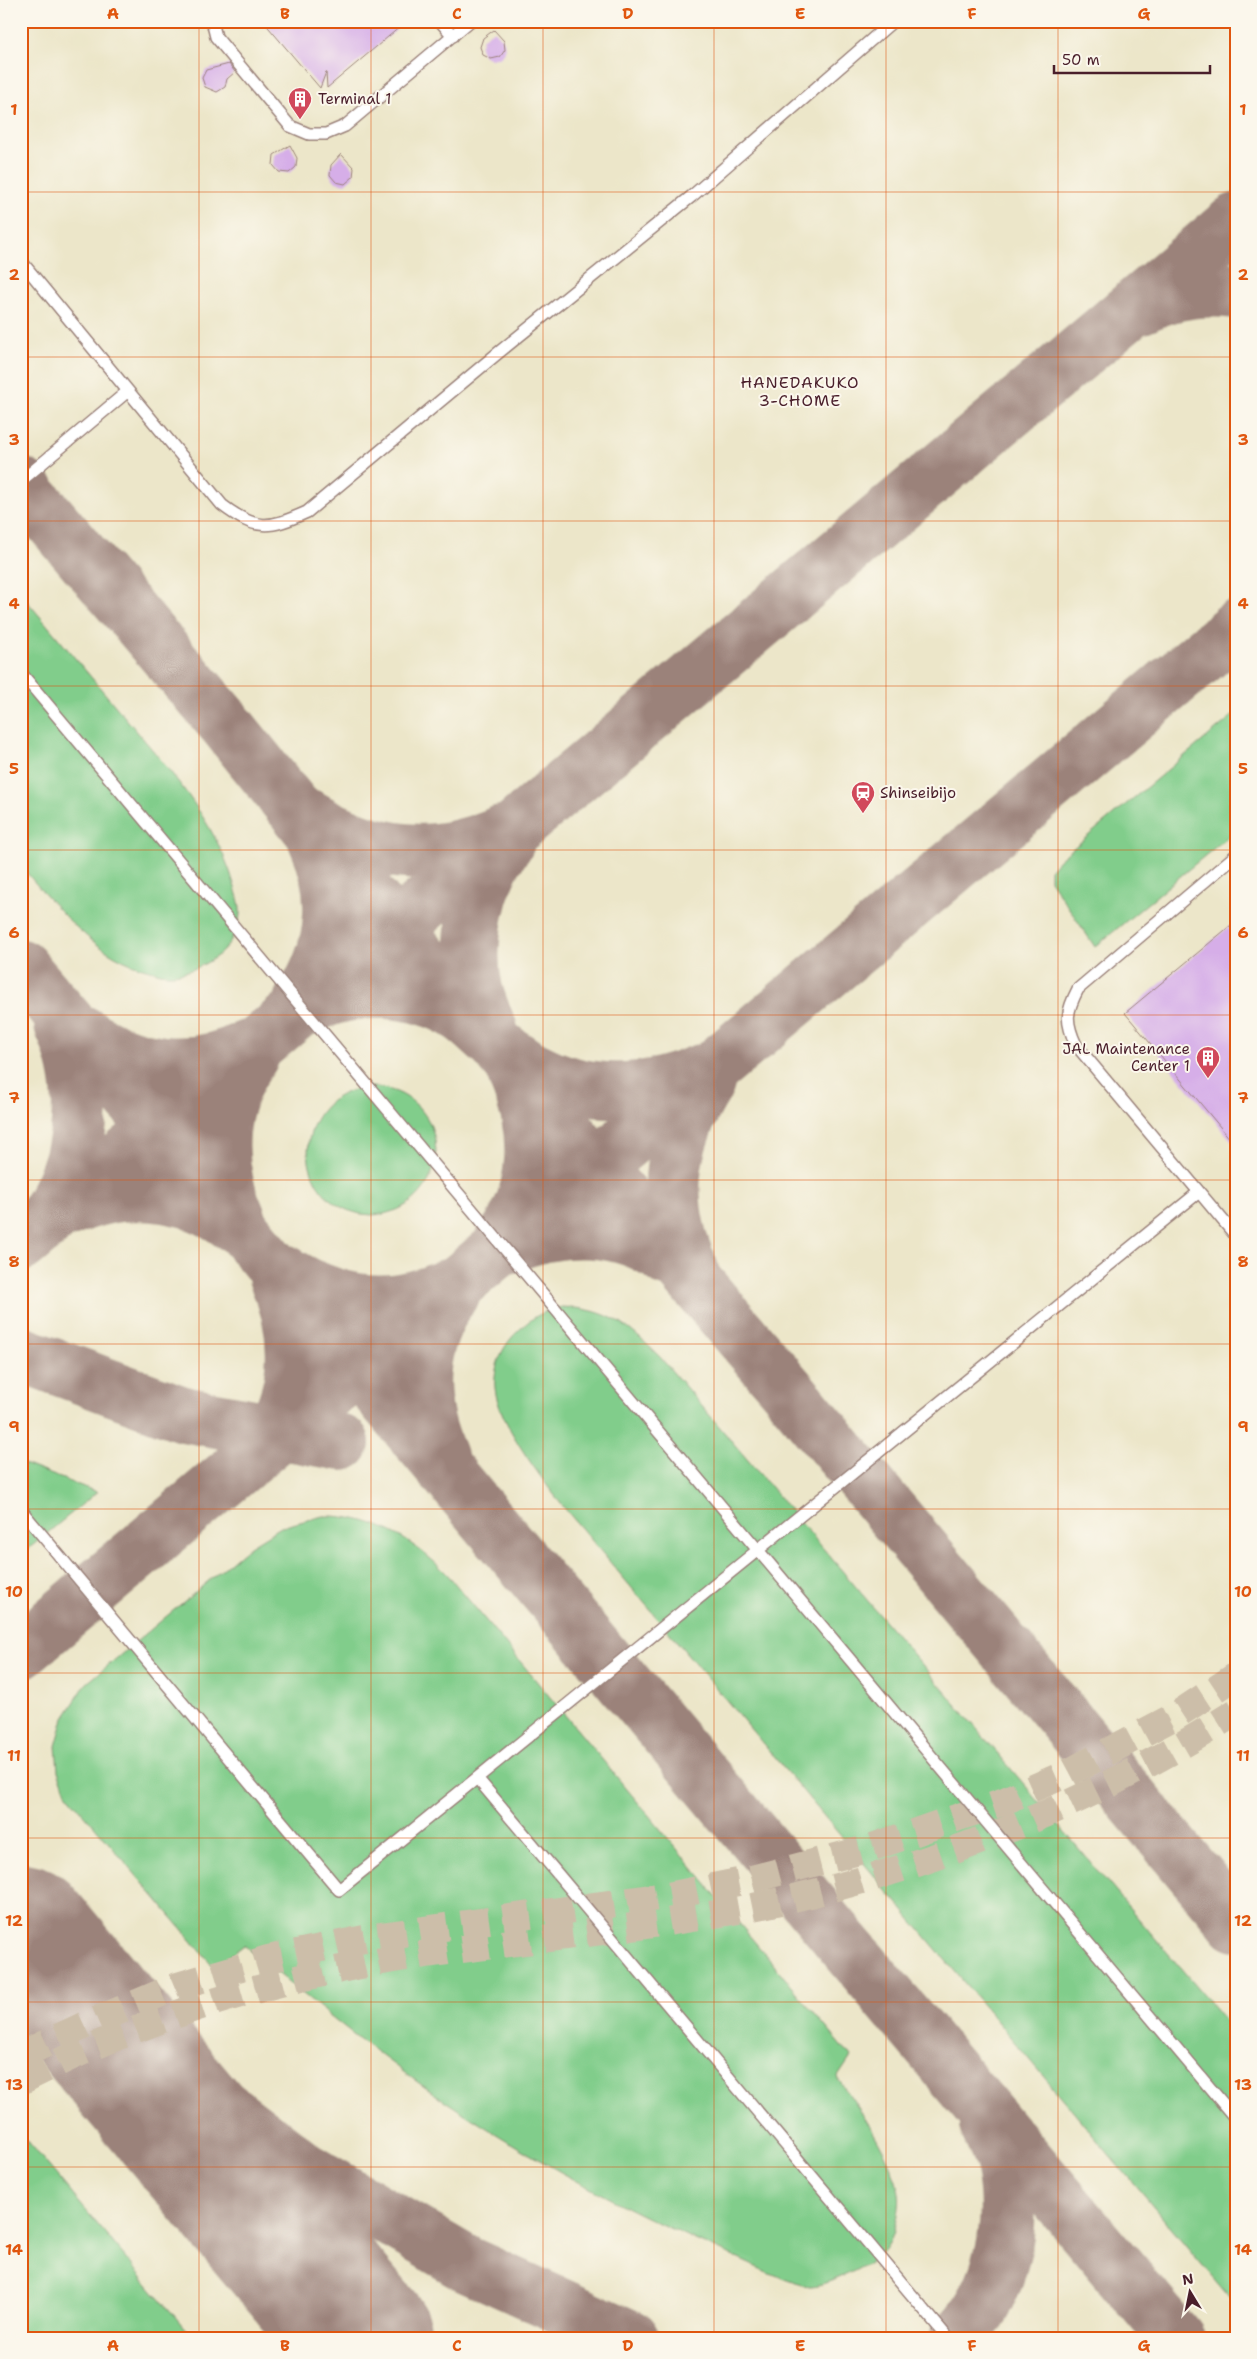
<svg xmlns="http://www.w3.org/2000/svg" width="1257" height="2359" viewBox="0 0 1257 2359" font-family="'Shantell Sans',sans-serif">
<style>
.green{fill:#81cd8b;stroke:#66765b}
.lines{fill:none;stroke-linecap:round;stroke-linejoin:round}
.taxiway{stroke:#9b827a;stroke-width:56}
.runway{stroke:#9b827a;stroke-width:140}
.building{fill:#d6aee8}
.trunk-tunnel{stroke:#ccbea9;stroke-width:28;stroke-dasharray:28 14;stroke-linecap:butt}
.service-casing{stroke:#9b827a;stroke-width:14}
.service{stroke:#fff;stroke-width:11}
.grid{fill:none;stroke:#e0560e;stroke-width:1;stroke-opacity:0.55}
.labels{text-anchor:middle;stroke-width:4;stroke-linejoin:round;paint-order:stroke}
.poi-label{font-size:15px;fill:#4a1f2b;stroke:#fbf7ec;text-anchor:start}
.neighbourhood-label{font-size:16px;letter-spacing:1px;fill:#4a1f2b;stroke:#fbf7ec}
.neatline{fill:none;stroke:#e0560e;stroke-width:2}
.grid-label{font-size:16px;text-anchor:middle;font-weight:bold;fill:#e0560e}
</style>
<rect width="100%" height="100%" fill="#fbf7ec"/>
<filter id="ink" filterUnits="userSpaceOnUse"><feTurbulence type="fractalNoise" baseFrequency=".02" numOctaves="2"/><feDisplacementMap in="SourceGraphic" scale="10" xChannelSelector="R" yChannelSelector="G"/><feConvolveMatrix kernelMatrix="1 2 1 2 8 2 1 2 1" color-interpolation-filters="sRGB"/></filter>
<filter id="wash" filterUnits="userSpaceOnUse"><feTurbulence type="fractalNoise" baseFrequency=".0096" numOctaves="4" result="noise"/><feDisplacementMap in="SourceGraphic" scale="20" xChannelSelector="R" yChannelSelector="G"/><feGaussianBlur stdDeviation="1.12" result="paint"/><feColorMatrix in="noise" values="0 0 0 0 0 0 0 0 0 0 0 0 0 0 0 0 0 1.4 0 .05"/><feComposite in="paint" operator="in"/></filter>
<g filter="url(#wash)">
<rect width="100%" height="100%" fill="#ece6c9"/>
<path class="green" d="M21 594C55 634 89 675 123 715 166 766 215 819 234 884 236 892 240 902 240 910 241 925 229 948 217 956 203 966 190 972 173 974 167 975 160 973 154 971 97 959 57 909 21 866Z
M1236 713V830L1095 947 1050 880V870L1059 860Z
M308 1151a64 64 0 1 1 128 0a64 64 0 1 1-128 0Z
M562 1307C610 1309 627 1325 660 1357L1236 2033V2305L561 1504C540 1476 498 1422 495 1388 493 1367 502 1347 516 1333 531 1318 542 1311 562 1307Z
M21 1463 97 1492 21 1555Z
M323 1516C373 1515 412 1539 447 1574L851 2057 837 2078C858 2105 894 2160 899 2194 901 2204 897 2221 894 2231 893 2236 889 2244 886 2248 876 2263 829 2285 811 2286 794 2286 750 2264 732 2256 625 2211 522 2154 426 2088 363 2044 303 1994 244 1945L215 1968 67 1794 58 1771 56 1746 64 1718 86 1684 250 1546 281 1527Z
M21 2133 193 2338H21Z"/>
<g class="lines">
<path class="taxiway" d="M1142 306C1171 291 1204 287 1236 291
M21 485 224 722 309 827 498 1047 596 1167 787 1389 1236 1923
M309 817C374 855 431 864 501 833
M21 967 1176 2338
M301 1001C335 951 341 893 315 838
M307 1008C353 983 416 986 460 1014 474 1023 485 1036 498 1046 511 1056 527 1067 543 1074 593 1098 651 1094 701 1072
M490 1030C484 1017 479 1004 475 990 465 944 477 879 507 842
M82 1033C132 1067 191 1076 247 1048
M67 1210C119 1184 187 1188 233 1224
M45 1217C84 1159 91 1088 62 1025
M239 1220C213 1165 215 1104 252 1055
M503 1240C539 1192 540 1130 516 1077
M21 1244 1236 221
M508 1246C560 1224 624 1223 669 1260
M691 1270C661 1203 668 1143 707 1083
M284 1272C335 1305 391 1313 447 1287
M21 1354 183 1414 342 1443
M263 1443C302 1396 301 1330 276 1277
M439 1456C414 1399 416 1345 452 1293
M21 1651 1236 628
M21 1928 176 2071 306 2170 467 2264 631 2338
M957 2338C1002 2294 1016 2224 1003 2164 1000 2151 993 2137 987 2125"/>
<path class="runway" d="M21 1933 362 2338"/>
</g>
<g id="blocks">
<path class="building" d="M263 21H407L327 88 326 72 320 88Z
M494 30 504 41 505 50 500 57 491 59 483 55 480 47 483 38Z
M229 64 235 72 227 79 225 87 217 92 205 87 202 78 206 70Z
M290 145 297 158 296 167 289 173 279 172 273 165 274 155Z
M341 154 354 168 353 177 345 184 336 182 330 175 331 165Z
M1236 921V1146L1125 1013Z"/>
</g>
</g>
<g filter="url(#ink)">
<use href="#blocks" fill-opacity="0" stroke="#9b827a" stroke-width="1"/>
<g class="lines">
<path class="trunk-tunnel" d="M21 2055 92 2022 178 1986 268 1959 374 1937 673 1895 748 1880 867 1849 1002 1802 1068 1773 1175 1716 1236 1676
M21 2081C142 2018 277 1977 412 1956 522 1940 633 1930 743 1909 915 1875 1088 1807 1236 1712"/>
<g class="service-casing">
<path id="service" d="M212 21 216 37 290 126 309 134H326L345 126 470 21
M440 21 453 36
M21 261 222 505C256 531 269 529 307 512L498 353 692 196 893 21
M21 481 128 391
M21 673 1236 2119
M1236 855 1078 989C1066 1012 1065 1021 1076 1045L1236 1236
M21 1510 339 1890 1199 1192
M477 1778 948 2338"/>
</g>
<use href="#service" class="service"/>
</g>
</g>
<path class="grid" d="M199 21V2338M371 21V2338M543 21V2338M714 21V2338M886 21V2338M1058 21V2338M21 192H1236M21 357H1236M21 521H1236M21 686H1236M21 850H1236M21 1015H1236M21 1180H1236M21 1344H1236M21 1509H1236M21 1673H1236M21 1838H1236M21 2002H1236M21 2167H1236"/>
<defs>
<g id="building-pin" transform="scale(1.25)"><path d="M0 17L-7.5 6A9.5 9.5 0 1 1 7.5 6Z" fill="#d1495b" stroke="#fbf7ec"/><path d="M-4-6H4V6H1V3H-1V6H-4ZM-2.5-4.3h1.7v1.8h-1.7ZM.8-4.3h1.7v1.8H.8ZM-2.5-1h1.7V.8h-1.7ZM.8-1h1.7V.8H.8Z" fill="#fff"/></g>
<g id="station-pin" transform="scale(1.25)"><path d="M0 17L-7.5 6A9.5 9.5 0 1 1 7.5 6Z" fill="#d1495b" stroke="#fbf7ec"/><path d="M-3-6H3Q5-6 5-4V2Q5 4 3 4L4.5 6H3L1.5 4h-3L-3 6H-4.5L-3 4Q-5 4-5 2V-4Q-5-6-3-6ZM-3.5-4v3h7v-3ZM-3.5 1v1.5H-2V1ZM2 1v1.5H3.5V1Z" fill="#fff"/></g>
</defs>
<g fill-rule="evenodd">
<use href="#building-pin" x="300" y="99"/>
<use href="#station-pin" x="863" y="793"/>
<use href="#building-pin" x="1208" y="1058"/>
</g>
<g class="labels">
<g class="poi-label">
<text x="318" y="104">Terminal 1</text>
<text x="880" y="798">Shinseibijo</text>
<text x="1190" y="1054" text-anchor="end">JAL Maintenance<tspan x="1190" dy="17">Center 1</tspan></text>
</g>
<g class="neighbourhood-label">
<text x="800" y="388">HANEDAKUKO<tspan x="800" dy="18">3-CHOME</tspan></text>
</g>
</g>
<rect width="1257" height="2359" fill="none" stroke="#fbf7ec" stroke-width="55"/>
<g transform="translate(1190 2292) rotate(350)" stroke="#fbf7ec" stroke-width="4" paint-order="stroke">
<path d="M0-4L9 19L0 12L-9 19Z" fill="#4a1f2b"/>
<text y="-8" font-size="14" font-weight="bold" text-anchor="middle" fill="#4a1f2b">N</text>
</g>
<path d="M1054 65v8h156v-8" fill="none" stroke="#4a1f2b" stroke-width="2.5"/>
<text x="1062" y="65" font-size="15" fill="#4a1f2b" stroke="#fbf7ec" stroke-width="4" paint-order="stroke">50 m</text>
<rect x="28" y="28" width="1202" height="2304" class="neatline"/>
<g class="grid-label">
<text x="113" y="19">A</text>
<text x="285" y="19">B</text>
<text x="457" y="19">C</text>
<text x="628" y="19">D</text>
<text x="800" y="19">E</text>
<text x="972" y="19">F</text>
<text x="1144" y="19">G</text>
<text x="14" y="115">1</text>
<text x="1243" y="115">1</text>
<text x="14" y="280">2</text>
<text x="1243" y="280">2</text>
<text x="14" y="445">3</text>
<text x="1243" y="445">3</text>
<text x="14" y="609">4</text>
<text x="1243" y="609">4</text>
<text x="14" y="774">5</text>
<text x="1243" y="774">5</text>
<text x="14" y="938">6</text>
<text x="1243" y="938">6</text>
<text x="14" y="1103">7</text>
<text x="1243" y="1103">7</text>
<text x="14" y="1267">8</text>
<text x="1243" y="1267">8</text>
<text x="14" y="1432">9</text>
<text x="1243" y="1432">9</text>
<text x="14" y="1597">10</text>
<text x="1243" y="1597">10</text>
<text x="14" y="1761">11</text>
<text x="1243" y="1761">11</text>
<text x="14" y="1926">12</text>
<text x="1243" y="1926">12</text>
<text x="14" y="2090">13</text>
<text x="1243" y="2090">13</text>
<text x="14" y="2255">14</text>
<text x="1243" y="2255">14</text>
<text x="113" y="2351">A</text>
<text x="285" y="2351">B</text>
<text x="457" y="2351">C</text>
<text x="628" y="2351">D</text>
<text x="800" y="2351">E</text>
<text x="972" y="2351">F</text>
<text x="1144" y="2351">G</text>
</g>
</svg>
